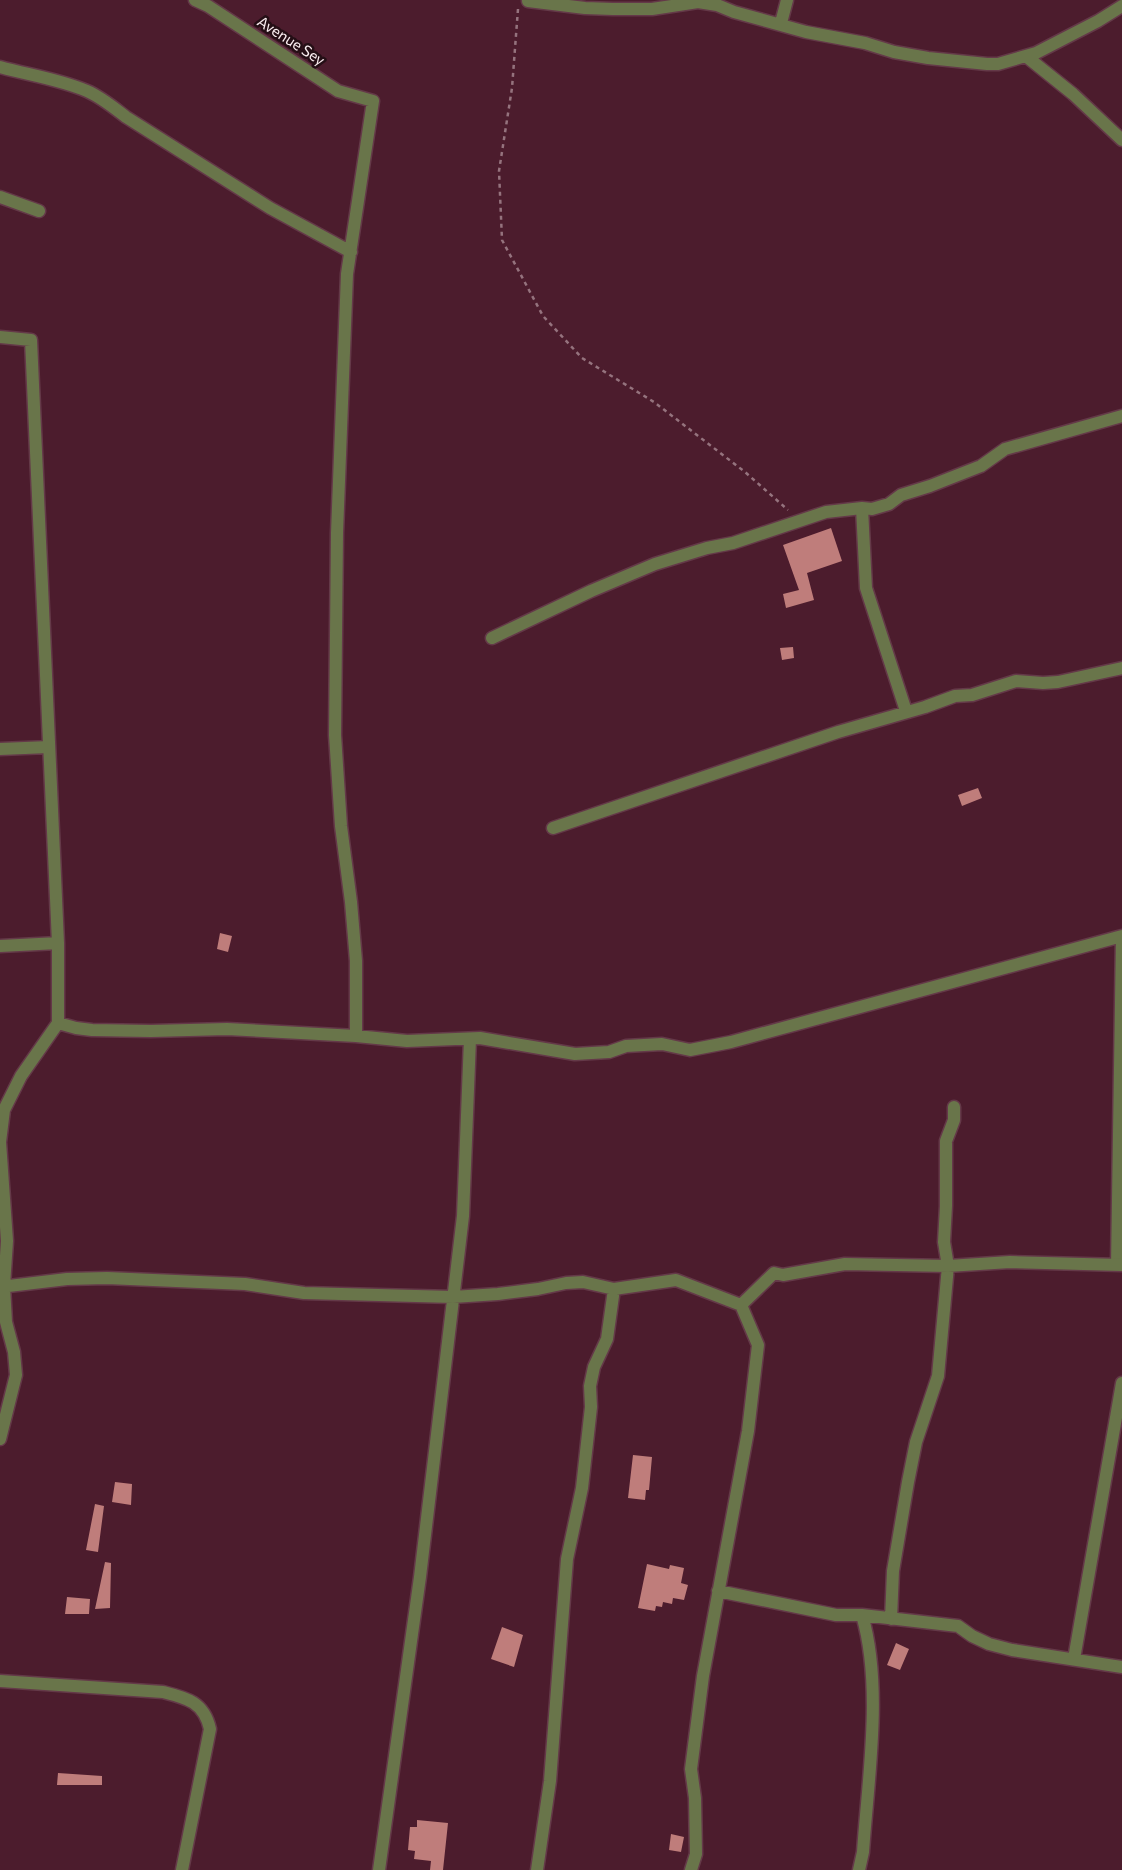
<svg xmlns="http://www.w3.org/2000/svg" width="1122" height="1870" viewBox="0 0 1122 1870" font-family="Commissioner,sans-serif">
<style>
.building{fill:#bf7d7b}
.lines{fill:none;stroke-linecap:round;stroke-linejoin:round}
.minor-casing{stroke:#643948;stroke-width:15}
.path{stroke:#95737e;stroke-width:2.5;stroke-dasharray:4 4;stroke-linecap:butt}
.minor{stroke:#69754a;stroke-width:12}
.labels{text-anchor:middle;stroke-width:5;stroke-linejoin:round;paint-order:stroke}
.street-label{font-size:15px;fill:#fbeef1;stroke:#250f16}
</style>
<rect width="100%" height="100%" fill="#4c1c2d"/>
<path class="building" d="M831 528 842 561 807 573 814 600 786 608 783 594 799 590 783 545Z
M793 647 794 658 782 660 780 648Z
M978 788 982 798 962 806 958 795Z
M220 933 232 936 228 952 217 949Z
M633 1455 652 1457 649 1490H646L645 1500 628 1498Z
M115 1482 132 1484 131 1505 112 1502Z
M95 1504 104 1506 98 1552 86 1550Z
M105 1562 111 1563 110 1608 95 1609Z
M647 1564 669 1569 670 1565 684 1568 681 1583 688 1585 684 1600 673 1598 672 1604 663 1602 662 1607 656 1606 655 1611 638 1608Z
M67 1597 90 1599 89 1614H65Z
M502 1627 523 1635 514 1667 491 1659Z
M896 1643 909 1649 900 1670 887 1665Z
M58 1773 102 1776V1785H57Z
M417 1820 448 1823 443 1870H430L431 1861 414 1859 415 1851 408 1850 410 1827H417Z
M671 1834 684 1837 681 1852 669 1850Z"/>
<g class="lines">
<g class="minor-casing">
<path id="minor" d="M195 0 208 6 338 91 373 101 347 274 337 533 335 735 341 826 351 902 356 961V1036
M528 1 585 8 613 9H652L698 2 717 5 734 12 806 32 865 43 894 52 928 58 987 64H998L1036 53 1098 21 1122 6
M781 23 787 0
M1027 57 1073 94 1122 140
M0 67C29 75 59 79 87 91 101 97 113 107 126 117L270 208 351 252
M0 197 39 211
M0 337 31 340 58 943V1023L21 1076 4 1110 0 1142 7 1241 4 1286 6 1322 14 1352 16 1375 0 1439
M862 508 866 588 906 711
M492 638 591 591 655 564 707 548 733 543 826 512 862 508 872 509 889 504 901 495 930 486 981 466 1005 449 1122 416
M0 749 49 747
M553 828 838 732 925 707 955 696 972 695 1016 681 1043 683 1058 682 1122 668
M0 946 58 943
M58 1023 76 1028 92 1030 151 1031 227 1029 356 1036 407 1041 480 1038 575 1054 609 1052 626 1046 662 1044 690 1050 731 1042 1122 936
M1117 1265 1122 936
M0 1287 67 1279 107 1278 245 1284 304 1293 453 1297 498 1294 538 1289 566 1283 583 1282 614 1289 676 1280 741 1305 774 1273 783 1275 845 1264 948 1266 1010 1262 1122 1265
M718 1591 836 1615H862L958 1626 972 1636 989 1644 1012 1650 1122 1667
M891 1619 893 1571 908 1482 916 1442 938 1376 948 1266 944 1242 946 1206V1141L954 1120V1107
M1074 1659 1122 1383
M0 1681 163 1692C187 1698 204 1702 210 1729L182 1870
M379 1870 420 1577 463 1216 470 1039
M537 1870 550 1781 567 1559 582 1488 591 1407 590 1386 594 1367 607 1339 614 1289
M691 1870 696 1854 695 1798 691 1769 703 1676 748 1431 758 1345 741 1305
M859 1870 863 1852C868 1778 883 1686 862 1615"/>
</g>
<path class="path" d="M518 9 512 88 499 171 502 240 543 316 582 358 654 402 745 472 788 510"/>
<use href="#minor" class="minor"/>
</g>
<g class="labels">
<g class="street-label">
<text transform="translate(291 41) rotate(33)" y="5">Avenue Sey</text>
</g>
</g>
</svg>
